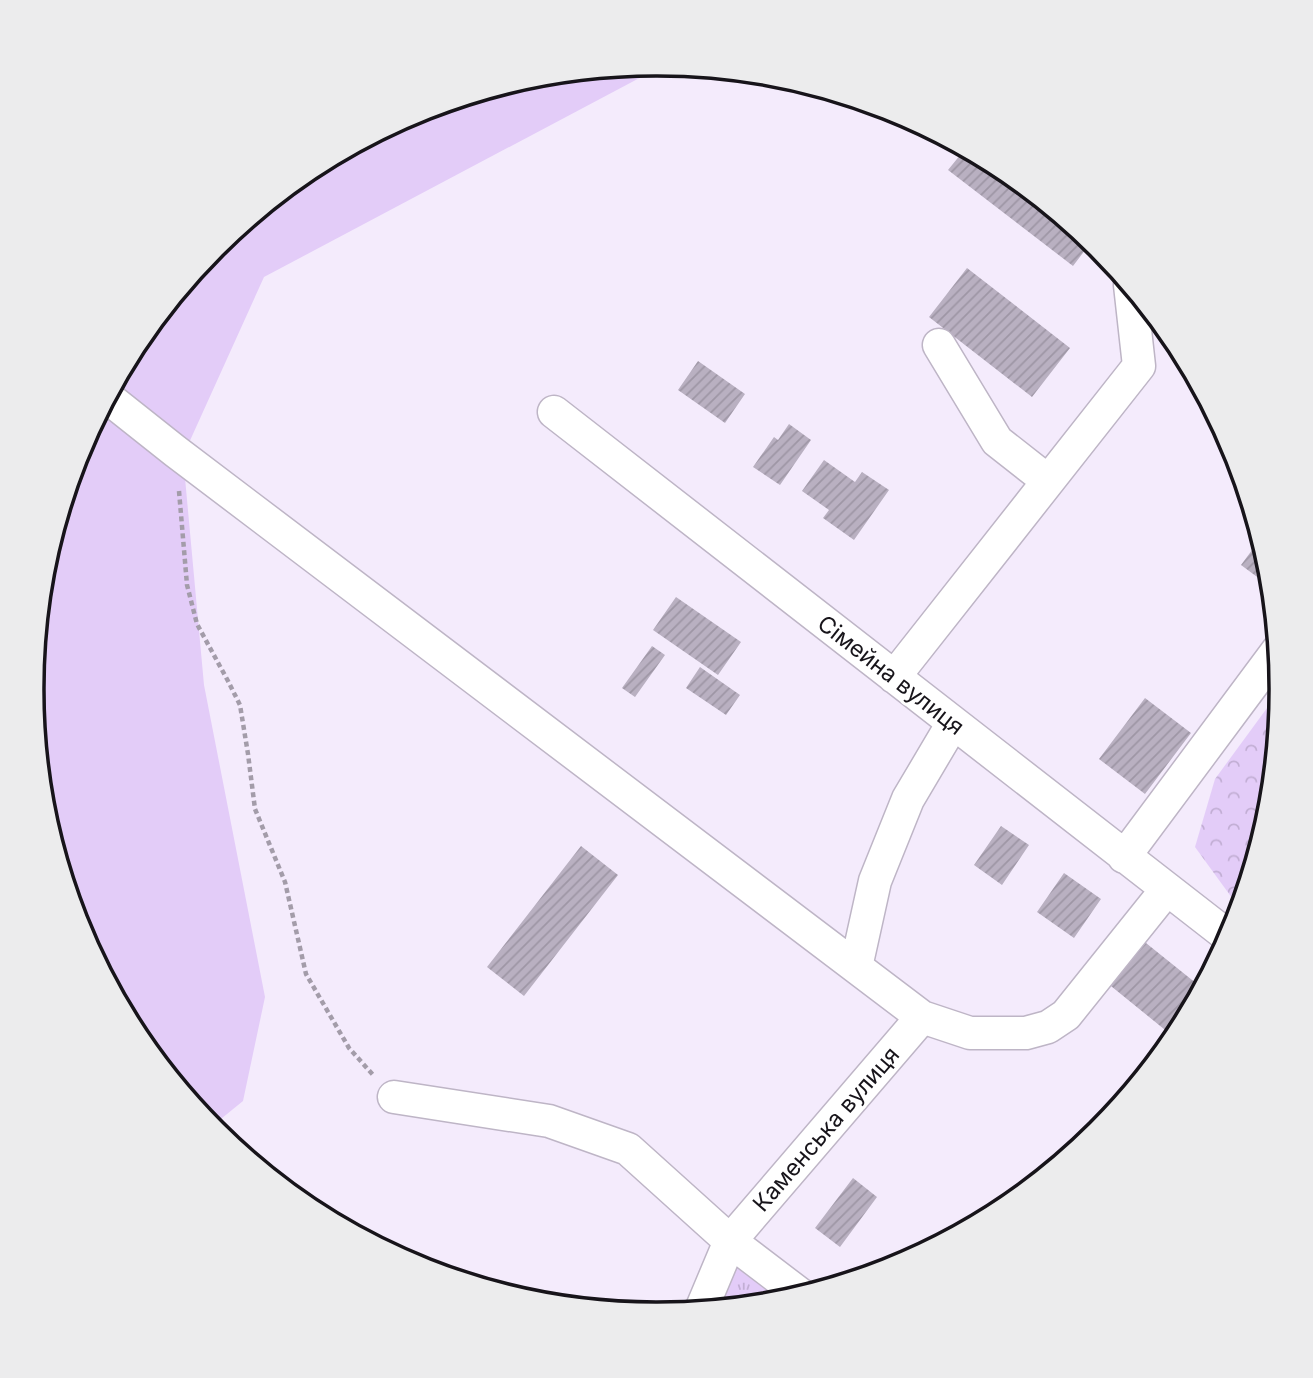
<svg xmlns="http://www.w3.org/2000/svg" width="1313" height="1378" viewBox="0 0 1313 1378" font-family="Inter,sans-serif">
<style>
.grass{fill:#e3ccf8}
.forest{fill:url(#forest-crowns)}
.park{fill:url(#park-tufts)}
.building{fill:url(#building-hatch)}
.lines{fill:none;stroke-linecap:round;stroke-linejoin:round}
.minor-casing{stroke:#beb5c6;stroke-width:35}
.path{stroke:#a39ca9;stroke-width:4.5;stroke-dasharray:5 3.5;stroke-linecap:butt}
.minor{stroke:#fff;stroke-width:32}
.labels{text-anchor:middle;stroke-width:6;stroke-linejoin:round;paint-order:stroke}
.street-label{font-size:23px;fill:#17141a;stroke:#fff}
.rim{fill:none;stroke:#17141a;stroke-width:3.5}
</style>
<defs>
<pattern id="forest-crowns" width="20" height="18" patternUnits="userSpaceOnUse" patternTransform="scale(1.75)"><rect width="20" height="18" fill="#e3ccf8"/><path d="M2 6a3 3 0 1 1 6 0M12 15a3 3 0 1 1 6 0" fill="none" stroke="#c2aed4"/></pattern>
<pattern id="park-tufts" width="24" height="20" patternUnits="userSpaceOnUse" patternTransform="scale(1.75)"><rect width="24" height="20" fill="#e3ccf8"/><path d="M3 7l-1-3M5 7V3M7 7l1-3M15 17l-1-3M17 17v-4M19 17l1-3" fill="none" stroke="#c2aed4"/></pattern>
<pattern id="building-hatch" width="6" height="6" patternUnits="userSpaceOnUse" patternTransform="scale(1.75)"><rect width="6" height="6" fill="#b9b0c1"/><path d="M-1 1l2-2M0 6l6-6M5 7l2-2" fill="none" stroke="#9e96a5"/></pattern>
</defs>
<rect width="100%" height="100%" fill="#f4ebfc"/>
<path class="grass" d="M657 64 664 65 264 277 183 456 204 685 265 997 243 1101 211 1127 137 1036 79 928 43 811 32 689 44 567 79 449 137 341 215 247 310 169 418 111 535 76Z"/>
<path class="forest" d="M1281 689 1269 811 1240 909 1195 847 1215 779Z"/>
<path class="park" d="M737 1268 781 1301 720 1308Z"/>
<path class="building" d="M965 149 1004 170 1092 241 1073 266 948 170Z
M967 268 1070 348 1032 397 929 317Z
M698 361 745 394 725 423 678 390Z
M789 424 811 440 780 485 753 467 774 437 778 440Z
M824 460 855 482 862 472 889 490 854 540 823 518 829 510 802 491Z
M1261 538 1270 567 1272 588 1241 565Z
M676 597 741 642 718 675 653 630Z
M652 646 665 655 635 697 622 688Z
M700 667 740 695 726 715 686 688Z
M1145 698 1191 733 1145 794 1099 759Z
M1001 826 1029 845 1002 885 974 865Z
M581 846 618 875 524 996 487 967Z
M1064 873 1101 899 1074 938 1037 912Z
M1141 939 1202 988 1175 1038 1106 982Z
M853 1178 877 1197 840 1247 815 1228Z"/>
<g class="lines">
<g class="minor-casing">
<path id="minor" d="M939 345 997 441 1048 481
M107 397 175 451 922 1017 970 1033H1026L1048 1027 1066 1015 1167 889
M554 412 1229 937
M894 677 1139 366 1130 285
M1124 857 1278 650
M856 967 875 881 908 799 953 723
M394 1097 549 1121 628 1149 730 1241 801 1295
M701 1310 730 1241 922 1017"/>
</g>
<path class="path" d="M179 491 187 585 197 624 228 681 240 705 248 754 255 809 285 882 306 974 349 1048 374 1076"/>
<use href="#minor" class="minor"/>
</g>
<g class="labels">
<g class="street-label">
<text transform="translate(891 675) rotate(38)" y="8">Сімейна вулиця</text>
<text transform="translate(826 1129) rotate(-49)" y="8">Каменська вулиця</text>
</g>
</g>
<path d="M0 0H1313V1378H0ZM656 76H657A612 612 0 0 1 1269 688V690A612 612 0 0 1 657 1302H656A612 612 0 0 1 44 690V688A612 612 0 0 1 656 76Z" fill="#ececed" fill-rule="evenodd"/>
<path class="rim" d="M656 76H657A612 612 0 0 1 1269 688V690A612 612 0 0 1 657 1302H656A612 612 0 0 1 44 690V688A612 612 0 0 1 656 76Z"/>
</svg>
